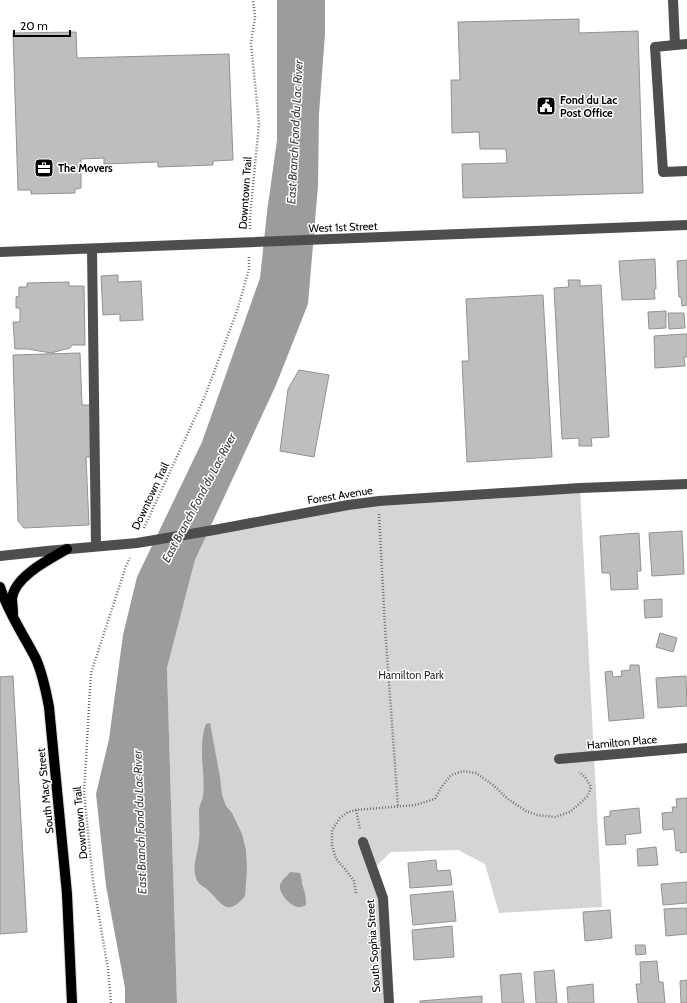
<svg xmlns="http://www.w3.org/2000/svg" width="687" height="1003" viewBox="0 0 687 1003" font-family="Cabin,sans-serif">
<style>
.green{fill:#d5d5d5}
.water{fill:#9c9c9c}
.building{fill:#bebebe;stroke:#929292}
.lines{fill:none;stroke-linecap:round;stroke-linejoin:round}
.major-casing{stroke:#dbdbdb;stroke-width:12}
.path{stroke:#707070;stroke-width:2.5;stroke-dasharray:1 2;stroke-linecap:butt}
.minor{stroke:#4e4e4e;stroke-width:10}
.major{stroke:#000;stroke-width:10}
.labels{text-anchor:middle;stroke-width:3;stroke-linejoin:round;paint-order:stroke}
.poi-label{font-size:11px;font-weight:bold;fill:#000;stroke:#fff;text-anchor:start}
.street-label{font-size:11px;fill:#000;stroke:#fff}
.park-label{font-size:11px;fill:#2c2c2c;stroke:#fff}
.water-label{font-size:12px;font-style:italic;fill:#3d3d3d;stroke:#fff}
</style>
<rect width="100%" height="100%" fill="#fff"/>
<path class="green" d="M580 488 602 907 499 913 485 864 458 850 391 852 373 869 383 898 389 1003H177L167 668 195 560 208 531 348 505Z"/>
<path class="water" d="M277 0H325V34L319 114 318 186 308 304 276 385 195 560 167 668 177 1003H125V988L106 886 96 794 109 739 123 635 137 577 202 442 260 278 267 212 277 140Z
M210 723 220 777 222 795 226 806 232 813 242 834 246 850 247 869 245 896C227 917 223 905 208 890 201 884 197 885 195 874 193 863 198 852 199 841 200 831 199 821 199 811 199 806 202 801 203 796 206 773 197 747 206 724Z
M290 872 300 873C301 877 302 880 302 884 305 893 306 896 306 905 304 906 302 907 300 907 292 908 278 893 280 885 281 880 287 877 290 872Z"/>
<path class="building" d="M579 19V33L638 31 643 193 463 198 462 164 507 163 506 149H480L479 132 452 133 451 80H460L458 22Z
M76 32 77 58 229 54 233 160 213 161V165L158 167V162L104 164V158L81 159V188L75 189V193L31 194V190H18L13 33Z
M655 259 656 289H654L655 299 622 300 619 261Z
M687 260V305L682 306 681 297H679L677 261Z
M118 275V282L141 281 143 320 120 321V314L103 315 101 276Z
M568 280H580V286L601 285 609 437 591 438 592 446H579V438L562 439 554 288 569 287Z
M69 282V286H84L85 345H72L70 348 51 353 28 349H15L13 322H20V308H16V297L19 296V287H27V283Z
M543 295 552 457 467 462 462 361H469L466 299Z
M666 311V328L649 329 648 312Z
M668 313H684L685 328 669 329Z
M683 334H687V357H684L685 366 655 368 654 336Z
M80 353 82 405H91L92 457H86L89 525 24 528 18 521 13 355Z
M299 370 329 375 314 457 280 451 288 389Z
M682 531 684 574 652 576 649 533Z
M639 533 641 571H637L638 589 611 590 610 573H602L600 536Z
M662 599V617L645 618 644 600Z
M660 633 677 638 673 652 656 647Z
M630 665H639L644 718 609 721 605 672 612 671 613 677 622 676 621 671 630 670Z
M13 676 27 932 0 934V677Z
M686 676 687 706 658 708 656 678Z
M687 798V852L680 853V850L676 851 674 829 663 830 662 813 673 812 672 807H677L676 799Z
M639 808 641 833 625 835 626 844 606 845 604 817 610 816V811Z
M656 847 658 865 638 866 637 849Z
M436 860 437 871 450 870 452 885 410 888 408 863Z
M687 882V903L663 905 661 884Z
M453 891 456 921 413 925 410 895Z
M687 908V934L666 936 664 909Z
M610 910 612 938 585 941 583 912Z
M452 926 454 957 414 960 412 930Z
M635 945H645L646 954 636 955Z
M657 961 659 982H663L665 1003H638L636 984H641L640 962Z
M554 970 557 1003H536L534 972Z
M521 973 524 1003H502L500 975Z
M687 980V1003H681L680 981Z
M593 984 594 1003H568L567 987Z
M482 996V1003H420V1001Z"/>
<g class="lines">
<g class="major-casing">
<path id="major" d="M0 587C8 613 24 635 36 659 43 675 46 691 49 707L67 894 72 1003
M13 614C13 608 12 603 12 598 15 576 50 559 67 549"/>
</g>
<path class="path" d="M250 229V217L259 124 251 43 255 17 253 0
M379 514 385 627 398 807
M144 528 205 396 237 311 249 269V256
M356 810 360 829
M356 893 354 881 345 869 336 859 332 845V830L340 818 348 812 356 810 415 805 435 799 440 789 451 775 463 771 476 773 493 785 508 799 526 811 537 815 555 817 570 812 588 796 591 787 585 777 579 772
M111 1003 108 969 93 881 84 793 91 673 126 566 130 558"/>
<path class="minor" d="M673 0 675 45 655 47 663 172 687 171
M675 45 687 44
M92 249 96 546
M0 252 687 225
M0 556 47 551 137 543 214 530 348 505 379 501 580 488 687 484
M559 759 687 748
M363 842 383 898 389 1003"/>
<use href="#major" class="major"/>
</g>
<defs>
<g id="civic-square" transform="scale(1)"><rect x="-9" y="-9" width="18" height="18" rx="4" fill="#000" stroke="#fff"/><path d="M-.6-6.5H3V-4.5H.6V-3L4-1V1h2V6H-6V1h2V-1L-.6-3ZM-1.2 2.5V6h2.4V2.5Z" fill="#fff"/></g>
<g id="office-square" transform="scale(1)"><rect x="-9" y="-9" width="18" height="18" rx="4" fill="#000" stroke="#fff"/><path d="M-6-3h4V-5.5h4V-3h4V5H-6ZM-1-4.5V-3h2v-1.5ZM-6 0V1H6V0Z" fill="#fff"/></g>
</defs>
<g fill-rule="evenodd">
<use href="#civic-square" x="546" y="106"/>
<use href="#office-square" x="44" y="168"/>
</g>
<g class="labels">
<g class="poi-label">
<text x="560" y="104">Fond du Lac<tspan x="560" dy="13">Post Office</tspan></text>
<text x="58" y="172">The Movers</text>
</g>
<g class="street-label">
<text transform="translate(245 193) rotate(-86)" y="4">Downtown Trail</text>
<text transform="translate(343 227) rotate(-2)" y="4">West 1st Street</text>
<text transform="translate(340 495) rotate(-9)" y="4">Forest Avenue</text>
<text transform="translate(150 496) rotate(-65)" y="4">Downtown Trail</text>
<text transform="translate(622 742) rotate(-5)" y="4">Hamilton Place</text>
<text transform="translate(45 791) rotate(-96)" y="4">South Macy Street</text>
<text transform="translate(80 823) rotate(-95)" y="4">Downtown Trail</text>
<text transform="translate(373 946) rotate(-94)" y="4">South Sophia Street</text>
</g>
<g class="park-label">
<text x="411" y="679">Hamilton Park</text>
</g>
<g class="water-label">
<text transform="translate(295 132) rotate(-87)" y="4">East Branch Fond du Lac River</text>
<text transform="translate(199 498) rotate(-62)" y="4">East Branch Fond du Lac River</text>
<text transform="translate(140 822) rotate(-92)" y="4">East Branch Fond du Lac River</text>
</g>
</g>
<path d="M14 30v6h56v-6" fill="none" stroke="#000000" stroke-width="2"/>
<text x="20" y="30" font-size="12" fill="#000000" stroke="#ffffff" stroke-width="3" paint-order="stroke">20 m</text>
</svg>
